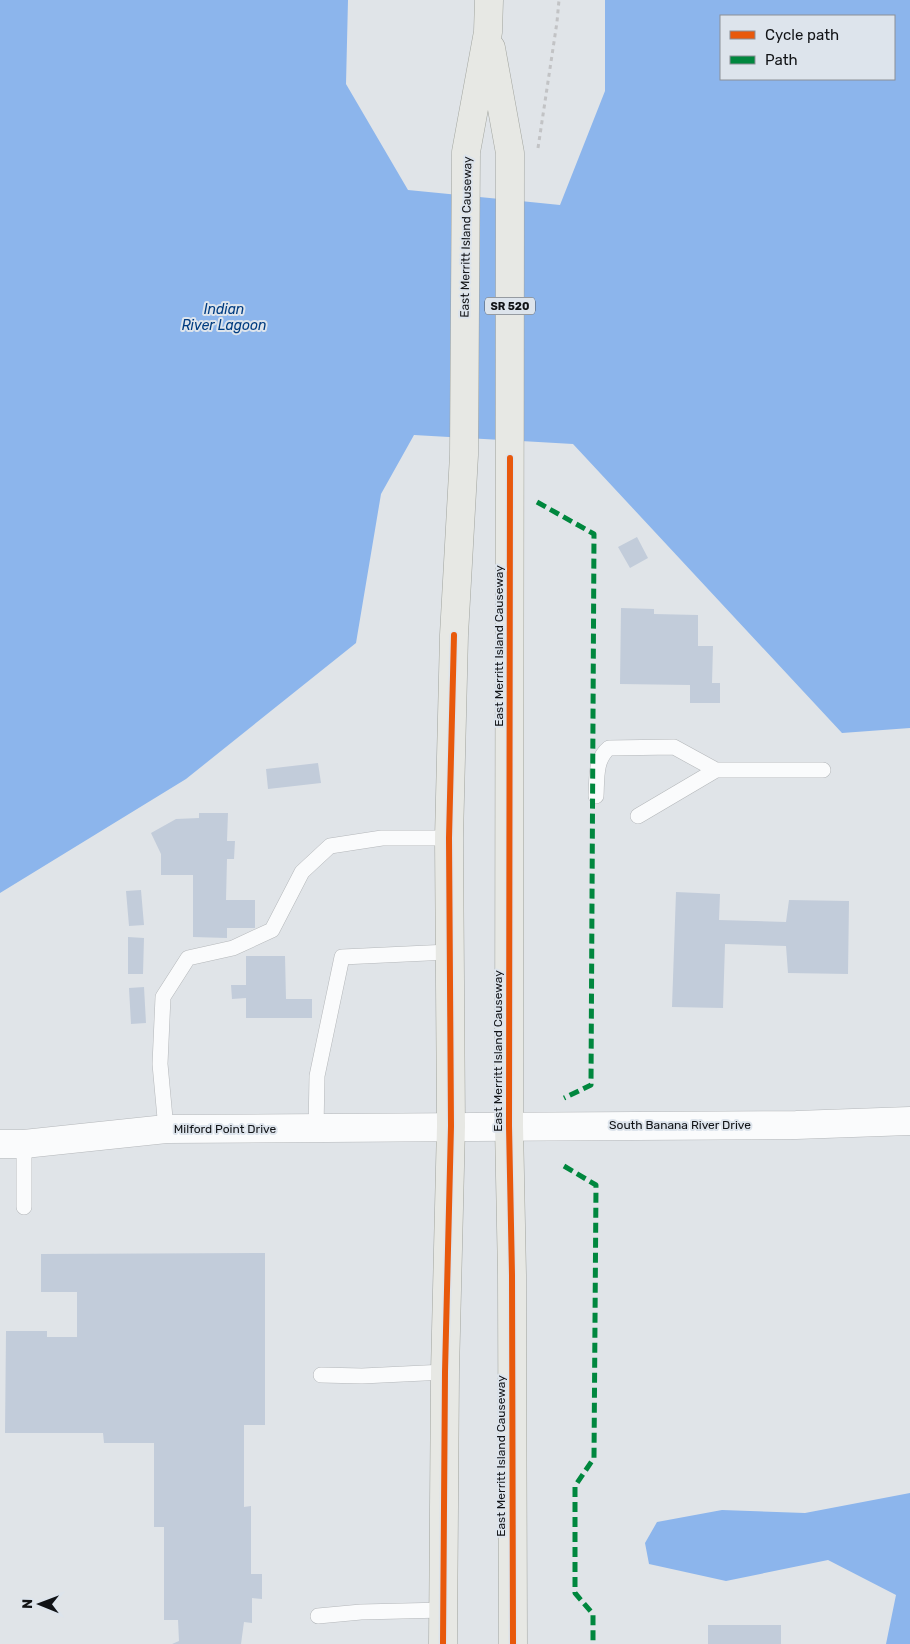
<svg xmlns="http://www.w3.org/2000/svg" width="910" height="1644" viewBox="0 0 910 1644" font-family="Rubik,sans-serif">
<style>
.water{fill:#8cb5ec;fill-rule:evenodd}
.building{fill:#c2ccda}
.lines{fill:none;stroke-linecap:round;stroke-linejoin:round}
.service-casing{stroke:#b4b7ba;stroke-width:16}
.minor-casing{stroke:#b4b7ba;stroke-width:29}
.primary-casing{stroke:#a1a49e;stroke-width:29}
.path{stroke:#c2c3c5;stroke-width:3;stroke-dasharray:4 4;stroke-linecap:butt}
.service{stroke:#fafbfc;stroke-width:15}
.minor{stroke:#fafbfc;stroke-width:28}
.primary{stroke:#e7e8e4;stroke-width:28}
.quiet{stroke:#00873e;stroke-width:5;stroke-dasharray:10 5;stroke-linecap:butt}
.cycleway-casing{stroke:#dde4ec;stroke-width:9}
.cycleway{stroke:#e8590c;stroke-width:6}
.labels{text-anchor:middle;stroke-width:4;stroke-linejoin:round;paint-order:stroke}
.shield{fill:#dde4ec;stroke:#4e5256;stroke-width:1}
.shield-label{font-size:11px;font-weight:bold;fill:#111316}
.street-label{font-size:12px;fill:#111316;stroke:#dde4ec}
.water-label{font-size:14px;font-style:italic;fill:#003c80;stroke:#dde4ec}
</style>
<rect width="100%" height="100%" fill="#e0e4e8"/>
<path class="water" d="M0 0H348L346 84 408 190 560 205 605 91V0H910V728L842 733 573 444 414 435 381 494 356 643 186 779 0 893ZM721 16H894V79H721Z
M910 1493V1644H886L896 1595 828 1560 726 1581 649 1564 645 1543 657 1522 722 1510 805 1513Z"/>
<path class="building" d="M637 537 648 558 630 568 618 547Z
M621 608 654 609V614L698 615V646H713L712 683H720V703H690V685L620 684Z
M318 763 321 783 268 789 266 769Z
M199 813H228L227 841H235L234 859H227L226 900H255V928H227V938L193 937V875H161V854L151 833 176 819 199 818Z
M141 890 144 925 129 926 126 891Z
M676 892 720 894 719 920 786 922 789 900 849 901 848 974 788 973 786 946 725 944 723 1008 672 1007Z
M128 937 144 938 143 974H128Z
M246 956H285L286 999H312V1018H246V998L232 999 231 985H246Z
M144 987 146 1023 131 1024 129 988Z
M265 1253V1425H244V1507L251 1506V1574H262V1599L252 1598V1623L244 1622 241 1644H172L179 1641 178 1620H164V1527H154V1443H104L103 1433H5L6 1331H47V1337H77V1292H41V1254Z
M708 1625H781V1644H708Z"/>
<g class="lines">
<g class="service-casing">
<path id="service" d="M596 796C597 779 595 759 609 748L674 747 716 770
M638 816 716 770H823
M166 1129 160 1064 163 997 188 958 233 948 272 930 302 872 330 846 382 838H449
M316 1129 317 1076 342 957 449 952
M24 1144V1207
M321 1375 362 1376 445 1372
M318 1616 361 1612 444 1610"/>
</g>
<g class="minor-casing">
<path id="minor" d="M0 1144H24L166 1129 796 1125 910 1121"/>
</g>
<g class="primary-casing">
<path id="primary" d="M491 48 510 153 509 1126 512 1275 513 1644
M443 1644 445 1372 451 1126 449 838 454 635 464 455 466 152 488 32 489 0"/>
</g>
<path class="path" d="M538 148 557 22 559 0"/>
<use href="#service" class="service"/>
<use href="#minor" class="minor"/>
<use href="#primary" class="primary"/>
<path class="quiet" d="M537 502 594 534 591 1085 564 1098
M564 1166 596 1185 594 1458 575 1486V1593L593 1614V1644"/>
<g class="cycleway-casing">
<path id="cycleway" d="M510 458 509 1126 512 1275 513 1644
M443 1644 445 1372 451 1126 449 838 454 635"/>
</g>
<use href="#cycleway" class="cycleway"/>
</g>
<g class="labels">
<rect class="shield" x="485" y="297.5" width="50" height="17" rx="4"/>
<g class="shield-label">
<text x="510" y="310">SR 520</text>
</g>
<g class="street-label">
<text transform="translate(466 237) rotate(-89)" y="4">East Merritt Island Causeway</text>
<text transform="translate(499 646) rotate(-90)" y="4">East Merritt Island Causeway</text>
<text transform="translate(498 1051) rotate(-90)" y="4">East Merritt Island Causeway</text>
<text x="680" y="1129">South Banana River Drive</text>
<text x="225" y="1133">Milford Point Drive</text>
<text transform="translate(501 1456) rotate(-90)" y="4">East Merritt Island Causeway</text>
</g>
<g class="water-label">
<text x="224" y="314">Indian<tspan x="224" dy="16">River Lagoon</tspan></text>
</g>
</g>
<rect x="720" y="15" width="175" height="65" fill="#dde4ec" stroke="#8b9096"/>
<rect x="730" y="31" width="25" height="8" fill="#e8590c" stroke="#8b9096"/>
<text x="765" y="40" font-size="15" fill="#111316">Cycle path</text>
<rect x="730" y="56" width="25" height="8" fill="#00873e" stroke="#8b9096"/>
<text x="765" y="65" font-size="15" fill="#111316">Path</text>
<g transform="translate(40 1604) rotate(271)" stroke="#dde4ec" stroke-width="4" paint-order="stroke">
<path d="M0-4L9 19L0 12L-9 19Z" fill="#111316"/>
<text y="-8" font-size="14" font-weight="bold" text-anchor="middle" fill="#111316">N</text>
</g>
</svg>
